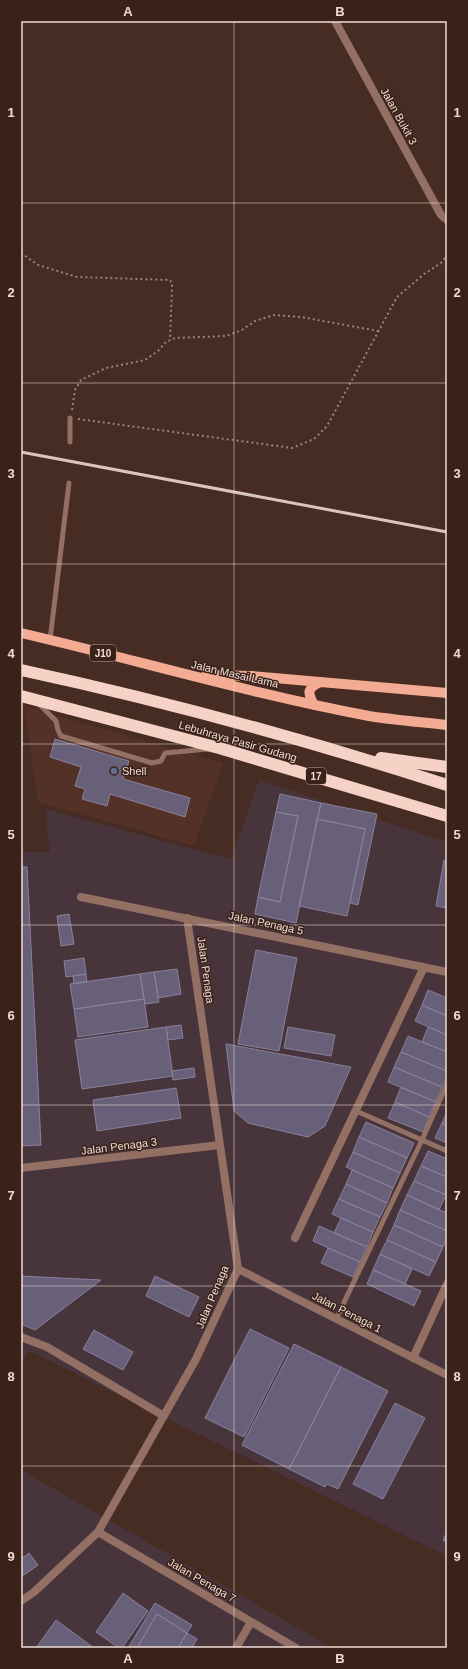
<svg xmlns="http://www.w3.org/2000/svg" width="468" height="1669" viewBox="0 0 468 1669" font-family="Helvetica,sans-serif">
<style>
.built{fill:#533126}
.industrial{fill:#48353c}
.building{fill:#685f79;stroke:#8a809c}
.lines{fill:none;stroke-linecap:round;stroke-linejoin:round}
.path{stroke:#9a847b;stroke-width:2;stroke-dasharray:2 3;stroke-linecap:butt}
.lane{stroke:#947064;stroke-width:5}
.street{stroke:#947064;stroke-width:8}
.primary{stroke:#f4ab93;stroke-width:10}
.highway{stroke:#f6d2c6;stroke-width:12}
.rail{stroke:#d9c6bf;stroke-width:3}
.grid{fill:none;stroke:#eedcd5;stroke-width:1;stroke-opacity:0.55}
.service-dot{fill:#5c6f8a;stroke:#3b2219;stroke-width:1.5}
.labels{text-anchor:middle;stroke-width:3;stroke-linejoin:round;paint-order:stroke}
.shield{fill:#3b2219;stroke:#b8a49d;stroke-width:1}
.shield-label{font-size:10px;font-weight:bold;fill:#eedcd5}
.street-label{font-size:11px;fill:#eedcd5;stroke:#3b2219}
.poi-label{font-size:11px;fill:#eedcd5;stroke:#3b2219;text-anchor:start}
.neatline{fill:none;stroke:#eedcd5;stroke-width:1.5}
.grid-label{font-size:13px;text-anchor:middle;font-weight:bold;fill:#eedcd5}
</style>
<rect width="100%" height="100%" fill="#462c22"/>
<path class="built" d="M24 706 223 763 194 846 38 802Z"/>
<path class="industrial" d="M259 780 447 842V1556L29 1351 21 1366V852H50L45 809 231 859Z
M21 1470 333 1648H21Z"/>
<path class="building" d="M55 739 129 761 123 779 190 798 185 817 110 794 107 806 82 799 85 789 75 786 81 767 50 757Z
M280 794 321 803 296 923 255 914 258 897 280 902 298 816 276 812Z
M321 803 377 814 358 905 350 903 365 829 317 819Z
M276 812 298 816 280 902 258 897Z
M317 819 365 829 347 916 299 906Z
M444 860 447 861V908L436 906Z
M21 867H27L41 1145 21 1146Z
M69 914 74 944 61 946 57 916Z
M256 950 297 958 279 1051 238 1044Z
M84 958 86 974 66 977 64 961Z
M177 969 181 994 158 998 154 972Z
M154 972 159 1002 145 1004 140 974Z
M86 974 87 982 74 984 73 976Z
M140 974 144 999 74 1009 70 984Z
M428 990 447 998V1016L422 1005Z
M144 999 148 1027 78 1037 74 1009Z
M422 1005 447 1016V1035L415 1021Z
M181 1025 183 1038 168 1040 166 1027Z
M166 1027 173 1076 82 1089 75 1040Z
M288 1027 335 1035 331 1056 284 1048Z
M428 1027 447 1035V1052L422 1042Z
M408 1036 447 1052V1071L401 1052Z
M226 1044 351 1067 325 1126 308 1137 248 1123 234 1111Z
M401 1052 447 1071V1076L442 1087 394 1067Z
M394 1067 442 1087 436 1102 388 1082Z
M194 1068 195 1077 173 1080 172 1071Z
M401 1087 436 1102 429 1117 395 1102Z
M176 1088 181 1118 97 1131 93 1100Z
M395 1102 429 1117 423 1132 388 1118Z
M447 1112V1125L442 1123Z
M366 1122 414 1143 407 1158 359 1137Z
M442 1123 447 1125V1143L435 1138Z
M359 1137 407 1158 400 1173 353 1152Z
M428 1151 447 1159V1177L421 1166Z
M353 1152 400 1173 393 1188 346 1167Z
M421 1166 447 1177V1195L414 1181Z
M352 1170 393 1188 387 1203 346 1184Z
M414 1181 446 1195 439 1210 407 1195Z
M346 1184 387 1203 380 1217 339 1199Z
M407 1195 447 1213V1231L400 1210Z
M339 1199 380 1217 373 1232 332 1214Z
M400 1210 447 1231V1238L443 1247 394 1225Z
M341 1218 373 1232 367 1247 334 1233Z
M394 1225 443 1247 436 1262 387 1240Z
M319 1226 367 1247 360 1262 313 1241Z
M387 1240 436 1262 429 1276 380 1254Z
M328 1248 360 1262 353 1277 321 1263Z
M380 1254 412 1269 405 1284 373 1270Z
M373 1270 421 1291 414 1306 367 1284Z
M21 1276 101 1280 35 1330 21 1324Z
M155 1276 199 1297 189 1317 146 1296Z
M250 1329 289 1348 244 1437 205 1418Z
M94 1330 133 1352 123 1370 83 1349Z
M294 1344 341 1367 289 1469 242 1445Z
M341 1367 388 1391 338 1489 327 1484 325 1487 289 1469Z
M395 1403 425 1418 383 1499 353 1484Z
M447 1532V1542L443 1540Z
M29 1553 38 1565 21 1577V1559Z
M123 1593 148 1611 122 1648H119L96 1632Z
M155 1603 192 1625 187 1633 157 1614 137 1648H128Z
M157 1614 187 1633 178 1648H137Z
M56 1620 94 1648H36Z
M187 1633 197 1639 192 1648H178Z"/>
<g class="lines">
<path class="path" d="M21 253 38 265 77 277 170 280 172 283V289L170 340
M72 410 75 390 81 380 106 368 145 360 158 351 166 342 175 338 226 336 242 330 255 321 274 315 301 317 378 331
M78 419 292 448 314 439 327 426 397 297 424 274 441 263 447 255"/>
<path class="lane" d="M70 442V418
M50 640 69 483
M38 703 56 721 58 730 61 736 152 763 161 761 165 753 208 749
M356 1111 447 1151
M336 1319 422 1140 447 1084"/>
<path class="street" d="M335 21 441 215 447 220
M81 897 447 972
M21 1168 220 1145
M295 1238 424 967
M238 1269 447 1375
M21 1337 47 1347 164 1416
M413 1358 447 1284
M98 1532 296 1648
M21 1601 34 1592 98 1532 196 1359 238 1269 187 918
M236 1648 251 1622"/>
<path class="primary" d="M21 633C137 660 252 694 369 716 394 720 421 722 447 725
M206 675 252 676 447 693
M314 705C307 692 307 688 321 682"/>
<path class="highway" d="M21 670C165 701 307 740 447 785
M21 696 219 748 447 816
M381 758 447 767"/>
<path class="rail" d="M21 452 447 532"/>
</g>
<path class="grid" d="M234 21V1648M21 203H447M21 383H447M21 564H447M21 744H447M21 925H447M21 1105H447M21 1286H447M21 1466H447"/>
<circle class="service-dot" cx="114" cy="771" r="4"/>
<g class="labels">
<g class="shield">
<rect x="90" y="645" width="26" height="16" rx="3"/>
<rect x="306" y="768" width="20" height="16" rx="3"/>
</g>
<g class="shield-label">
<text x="103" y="657">J10</text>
<text x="316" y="780">17</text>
</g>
<g class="street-label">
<text transform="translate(399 116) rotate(61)" y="4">Jalan Bukit 3</text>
<text transform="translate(235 674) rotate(13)" y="4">Jalan Masai Lama</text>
<text transform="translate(238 741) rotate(16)" y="4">Lebuhraya Pasir Gudang</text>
<text transform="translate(266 923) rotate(12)" y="4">Jalan Penaga 5</text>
<text transform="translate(206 970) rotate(82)" y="4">Jalan Penaga</text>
<text transform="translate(119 1146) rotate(-7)" y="4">Jalan Penaga 3</text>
<text transform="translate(212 1297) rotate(-67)" y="4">Jalan Penaga</text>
<text transform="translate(347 1312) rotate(27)" y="4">Jalan Penaga 1</text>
<text transform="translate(202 1580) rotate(30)" y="4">Jalan Penaga 7</text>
</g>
<g class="poi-label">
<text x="122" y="775">Shell</text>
</g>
</g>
<rect width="468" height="1669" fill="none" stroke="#3b2219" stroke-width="44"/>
<rect x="22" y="22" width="424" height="1625" class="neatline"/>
<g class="grid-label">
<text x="128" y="16">A</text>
<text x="340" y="16">B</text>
<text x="11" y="117">1</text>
<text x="457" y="117">1</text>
<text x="11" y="297">2</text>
<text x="457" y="297">2</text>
<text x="11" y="478">3</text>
<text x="457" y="478">3</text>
<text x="11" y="658">4</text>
<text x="457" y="658">4</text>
<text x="11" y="839">5</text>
<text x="457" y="839">5</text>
<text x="11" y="1020">6</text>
<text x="457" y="1020">6</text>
<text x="11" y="1200">7</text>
<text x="457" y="1200">7</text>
<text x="11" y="1381">8</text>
<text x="457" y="1381">8</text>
<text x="11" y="1561">9</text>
<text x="457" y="1561">9</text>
<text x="128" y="1663">A</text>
<text x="340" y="1663">B</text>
</g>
</svg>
